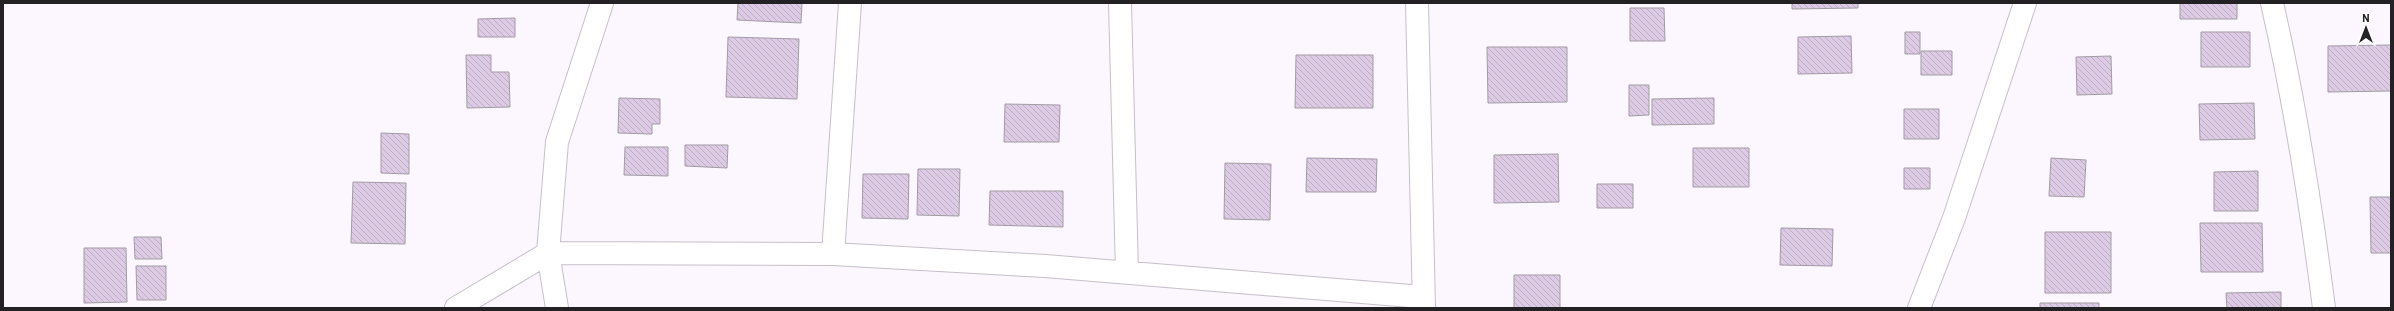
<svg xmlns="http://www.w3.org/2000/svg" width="2394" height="311" viewBox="0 0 2394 311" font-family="Barlow,sans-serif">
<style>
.building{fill:url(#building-back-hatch);stroke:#a19ba3}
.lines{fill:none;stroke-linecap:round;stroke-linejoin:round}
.minor-casing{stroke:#c6bfc8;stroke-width:24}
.minor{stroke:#fff;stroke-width:22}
</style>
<defs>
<pattern id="building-back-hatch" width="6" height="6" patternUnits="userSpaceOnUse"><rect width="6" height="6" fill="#ddcbe5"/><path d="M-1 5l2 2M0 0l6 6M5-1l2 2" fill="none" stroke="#beaec4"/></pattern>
</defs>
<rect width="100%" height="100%" fill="#fcf7fe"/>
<path class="building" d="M738 3H802L801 23 737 20Z
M1792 3H1858V8L1792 9Z
M2180 3H2237V19H2180Z
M1630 8H1664L1665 41H1630Z
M515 18V37H478V19Z
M1905 32H1920V54H1905Z
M2201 32H2250V67H2201Z
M1851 36 1852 73 1798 74V37Z
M728 37 799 39 797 99 726 97Z
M2391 45V91L2328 92V46Z
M1487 47H1567V102L1488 103Z
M1921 51H1952V75H1921Z
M466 55H491V72H509L510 107 467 108Z
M1296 55H1373V108H1295Z
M2111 56 2112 94 2077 95 2076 57Z
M1629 85H1649V115L1629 116Z
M619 98 660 99V124H652V134L618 133Z
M1714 98V124L1652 125V99Z
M2254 103 2255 139 2200 140 2199 104Z
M1005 104 1060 105 1059 142H1004Z
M1904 109H1939V139H1904Z
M381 133 409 134V174L381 173Z
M685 145H728L727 168 685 166Z
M625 147H668V176L624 175Z
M1693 148H1749V187H1693Z
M1558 154 1559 202 1494 203V155Z
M1307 158 1377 159 1376 192H1306Z
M2051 158 2086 160 2084 197 2049 196Z
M1225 163 1271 164 1270 220 1224 219Z
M1904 168H1930V189H1904Z
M918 169H960L959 216 917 215Z
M2258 171V211H2214V172Z
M863 174H909L908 219 862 218Z
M353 182 406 183 405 244 351 243Z
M1597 184H1633V208H1597Z
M990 191H1063V227L989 225Z
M2370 197H2391V253H2371Z
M2200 223H2262L2263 272H2201Z
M1781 228 1833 229 1832 266 1780 265Z
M2045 232H2111V293H2045Z
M134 237H161L162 259H135Z
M84 248H126L127 302 84 303Z
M136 266H166V300H137Z
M1514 275H1560V308H1514Z
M2281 292V308H2227L2226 293Z
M2040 303H2099V308H2040Z"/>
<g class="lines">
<g class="minor-casing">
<path id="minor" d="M1120 3 1127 272
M1417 3 1424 308
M2272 3C2295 103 2311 206 2324 308
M833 254 850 3
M456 308 548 253 557 142 602 3
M557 308 548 253 833 254 1045 266 1423 297
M1919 308 1954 218 2025 3"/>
</g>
<use href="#minor" class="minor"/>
</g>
<rect width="2394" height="311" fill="none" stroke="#242125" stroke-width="8"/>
<g transform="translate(2366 28)" stroke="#ffffff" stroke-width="3" paint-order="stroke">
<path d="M0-3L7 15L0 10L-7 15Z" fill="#242125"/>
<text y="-6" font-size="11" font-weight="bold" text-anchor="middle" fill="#242125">N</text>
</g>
</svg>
